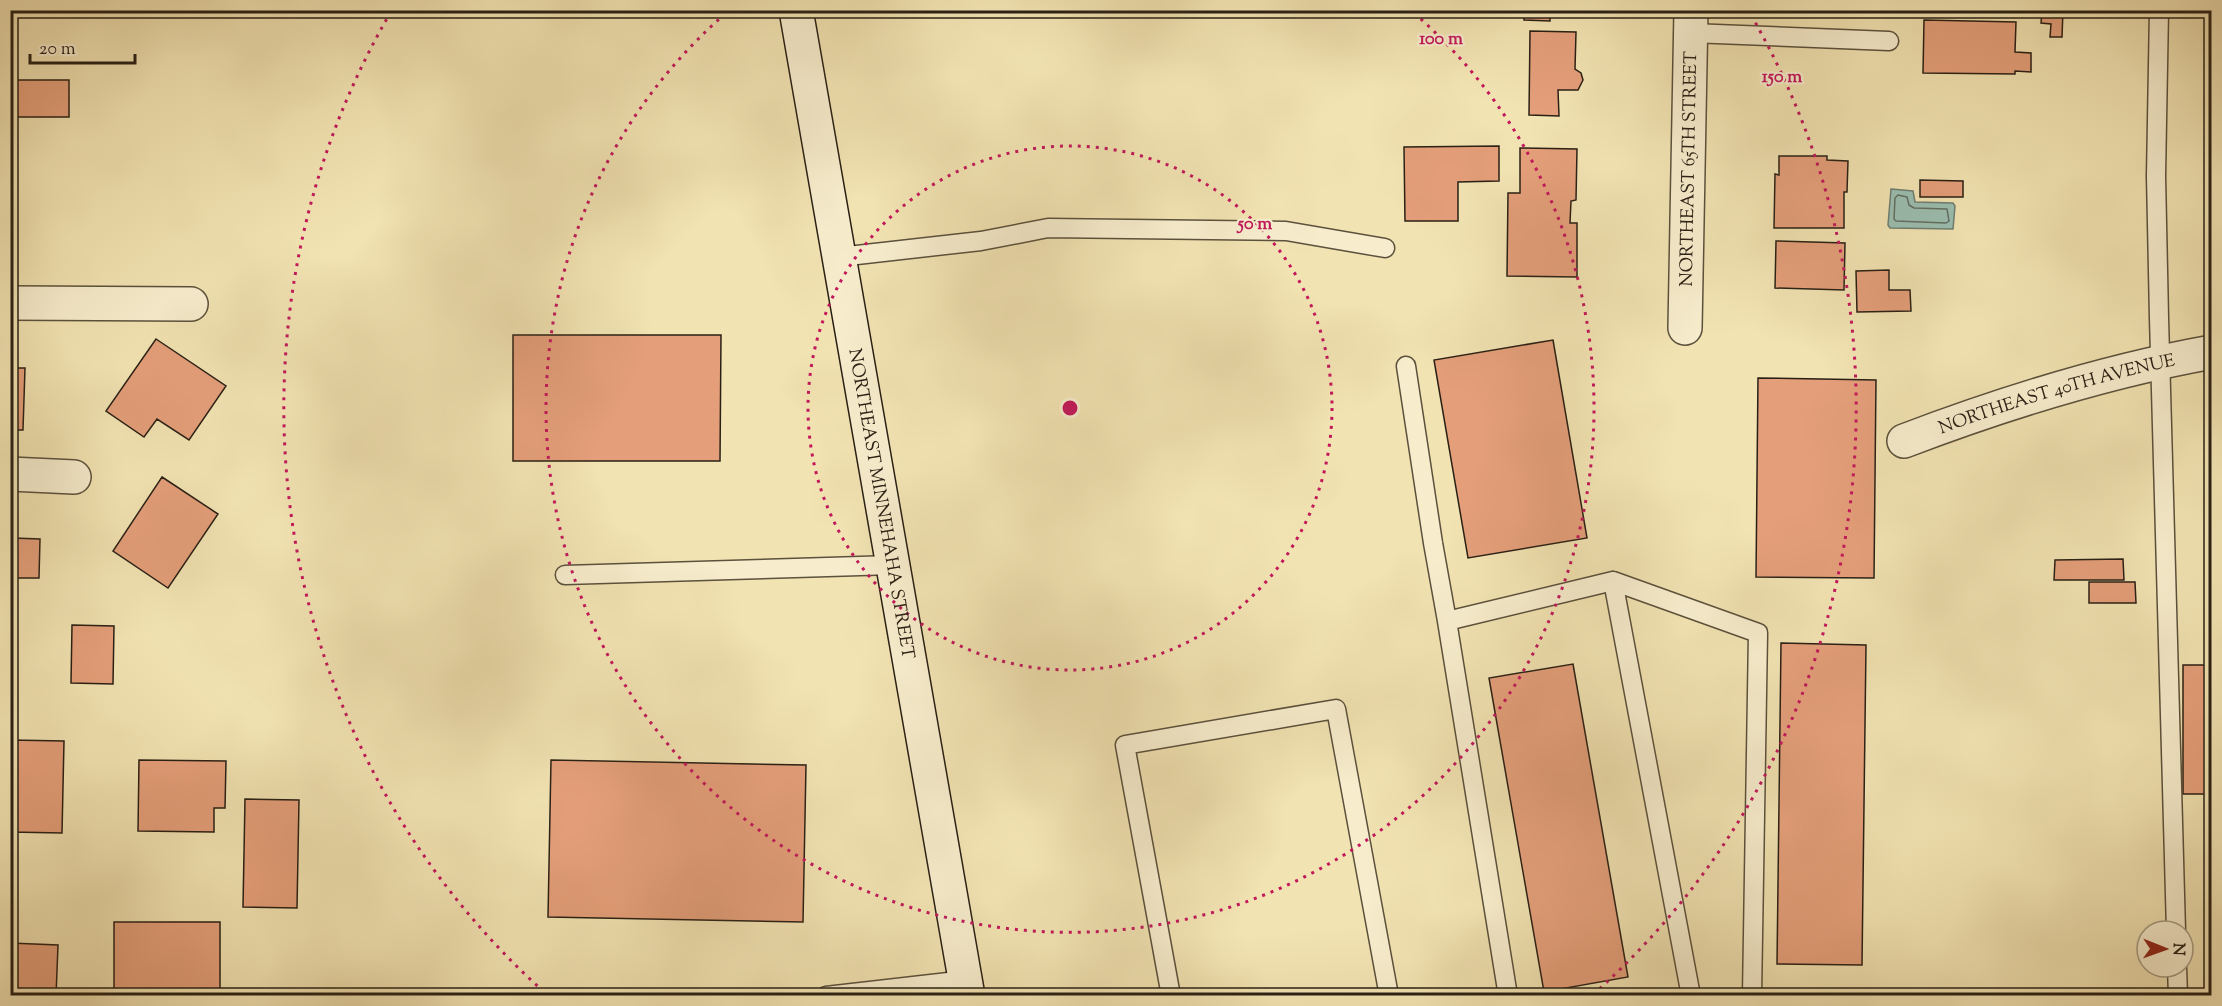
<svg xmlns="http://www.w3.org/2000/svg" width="2222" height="1006" viewBox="0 0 2222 1006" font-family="'Sorts Mill Goudy',serif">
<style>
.water{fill:#9bbeb0;stroke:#6d7f72;stroke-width:1.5}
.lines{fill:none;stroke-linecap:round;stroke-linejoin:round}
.shore{stroke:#626f62;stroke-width:1.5}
.building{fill:#e49f7a;stroke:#292015;stroke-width:1.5}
.service-casing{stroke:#5b513c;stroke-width:21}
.minor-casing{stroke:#5b513c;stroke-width:36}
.secondary-casing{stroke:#292015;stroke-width:36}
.service{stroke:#f7edcd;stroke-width:18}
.minor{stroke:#f7edcd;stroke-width:33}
.secondary{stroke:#f7edcd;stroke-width:33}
.ring{fill:none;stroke:#c2185b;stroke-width:3;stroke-dasharray:3 6}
.labels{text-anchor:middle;stroke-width:4.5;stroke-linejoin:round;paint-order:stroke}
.street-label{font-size:18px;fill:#292015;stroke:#f7edcd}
.centre{fill:#c2185b;stroke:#f7edcd;stroke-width:3}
.ring-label{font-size:18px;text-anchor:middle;font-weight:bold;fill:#c2185b;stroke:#f7edcd;stroke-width:4.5;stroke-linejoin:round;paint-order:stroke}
</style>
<rect width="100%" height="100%" fill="#f2e3b2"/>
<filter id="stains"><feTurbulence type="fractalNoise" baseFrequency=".00333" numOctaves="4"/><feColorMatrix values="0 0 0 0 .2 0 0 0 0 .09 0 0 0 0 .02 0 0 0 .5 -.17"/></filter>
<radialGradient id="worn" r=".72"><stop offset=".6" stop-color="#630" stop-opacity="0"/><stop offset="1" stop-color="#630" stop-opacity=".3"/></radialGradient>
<path class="water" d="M1891 189 1913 191 1915 202 1953 203 1955 206 1953 229 1890 228 1888 225Z"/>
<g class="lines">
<path class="shore" d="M1898 195 1907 197 1909 205 1914 208 1947 209 1949 221 1946 223 1896 221 1894 219 1895 198Z"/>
</g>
<path class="building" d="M1525 10H1550V21L1524 20Z
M2042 10H2063L2062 37H2050L2051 24 2041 23Z
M1924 20 2016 22 2015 52 2031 53V72L2015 71V74L1923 73Z
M1530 31 1576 32 1575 69 1581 73 1583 80 1578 90H1558L1559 116 1529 115Z
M10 80H69V117H10Z
M1499 146V181L1458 182V221H1405L1404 147Z
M1520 148 1577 149 1576 200 1571 201 1570 223H1577V277L1507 276 1508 193H1520Z
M1779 156H1827V160L1848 161 1847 192H1844V228H1774L1775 174 1779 175Z
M1920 180 1963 181V197H1920Z
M1776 241 1845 243 1844 290 1775 288Z
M1889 270V290H1910L1911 311 1857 312 1856 271Z
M513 335H721L720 461H513Z
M156 339 226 386 189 440 157 419 144 437 106 411Z
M1553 340 1587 538 1468 558 1434 360Z
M10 368H25L23 430H10Z
M1758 378 1876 380 1874 578 1756 577Z
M162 477 218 514 168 588 113 551Z
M10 517H13V538L40 539 39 578H10Z
M2123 559 2124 580H2054L2055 560Z
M2089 582H2135L2136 603H2089Z
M72 625 114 626 113 684 71 683Z
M1781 643 1866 645 1862 965 1777 964Z
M1573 664 1628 977 1544 992 1489 678Z
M2183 665H2212V794H2183Z
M10 740 64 741 62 833 10 832Z
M139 760 226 761 225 808H214V832L138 831Z
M551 760 806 765 803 922 548 917Z
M245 799 299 800 297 908 243 907Z
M114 922H220V996H114Z
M10 943 58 945 56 996H10Z"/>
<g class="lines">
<g class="service-casing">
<path id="service" d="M2159 10 2156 176 2159 318 2176 931
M1691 33 1889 41
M839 257 981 241 1048 228 1286 231 1385 248
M1406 366 1433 543 1447 621
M565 575 893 565
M1613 581 1758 633 1752 996
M2177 967 2178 996
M826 996 966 980
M1171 996 1125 745 1336 709 1389 996
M1508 996 1447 621 1613 581 1691 996"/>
</g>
<g class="minor-casing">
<g id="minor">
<path d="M10 303 191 304"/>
<path id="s1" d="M1685 328 1691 10"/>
<path id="s2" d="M1904 441C2004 403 2106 371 2212 352"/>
<path d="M10 474 74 477"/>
</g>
</g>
<g class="secondary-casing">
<g id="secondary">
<path id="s3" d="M796 10 968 996"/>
</g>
</g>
<use href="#service" class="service"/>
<use href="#minor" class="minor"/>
<use href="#secondary" class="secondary"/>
</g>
<g class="ring">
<circle cx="1070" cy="408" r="262"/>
<path d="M1414 13A524 524 0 1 1 726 13"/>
<path d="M544 992A786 786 0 0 1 389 15M1751 15A786 786 0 0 1 1596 992"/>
</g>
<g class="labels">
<g class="street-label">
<text dy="6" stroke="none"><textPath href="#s1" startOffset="159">NORTHEAST 65TH STREET</textPath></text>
<text dy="6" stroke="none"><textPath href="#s2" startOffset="160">NORTHEAST 40TH AVENUE</textPath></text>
<text dy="6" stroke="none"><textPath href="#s3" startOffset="501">NORTHEAST MINNEHAHA STREET</textPath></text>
</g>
</g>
<circle cx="1070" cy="408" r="9" class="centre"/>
<g class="ring-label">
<text x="1441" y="44">100 m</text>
<text x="1782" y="82">150 m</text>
<text x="1255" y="229">50 m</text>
</g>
<rect width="2222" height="1006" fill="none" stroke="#f2e3b2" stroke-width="36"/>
<rect x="12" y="12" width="2198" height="982" fill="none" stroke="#292015" stroke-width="3"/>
<rect x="18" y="18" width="2186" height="970" fill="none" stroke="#292015" stroke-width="1.5"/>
<g transform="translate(2165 949) rotate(91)"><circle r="28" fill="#f7edcd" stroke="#a59b83" stroke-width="1.5"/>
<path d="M0-4.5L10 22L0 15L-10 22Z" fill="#8f2418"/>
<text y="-9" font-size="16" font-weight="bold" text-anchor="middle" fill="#292015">N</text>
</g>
<path d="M30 54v9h105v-9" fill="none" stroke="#292015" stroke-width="3"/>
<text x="39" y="54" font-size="18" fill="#292015" stroke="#f7edcd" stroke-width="4.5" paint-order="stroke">20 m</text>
<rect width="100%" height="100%" filter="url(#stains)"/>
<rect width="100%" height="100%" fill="url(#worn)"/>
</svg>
